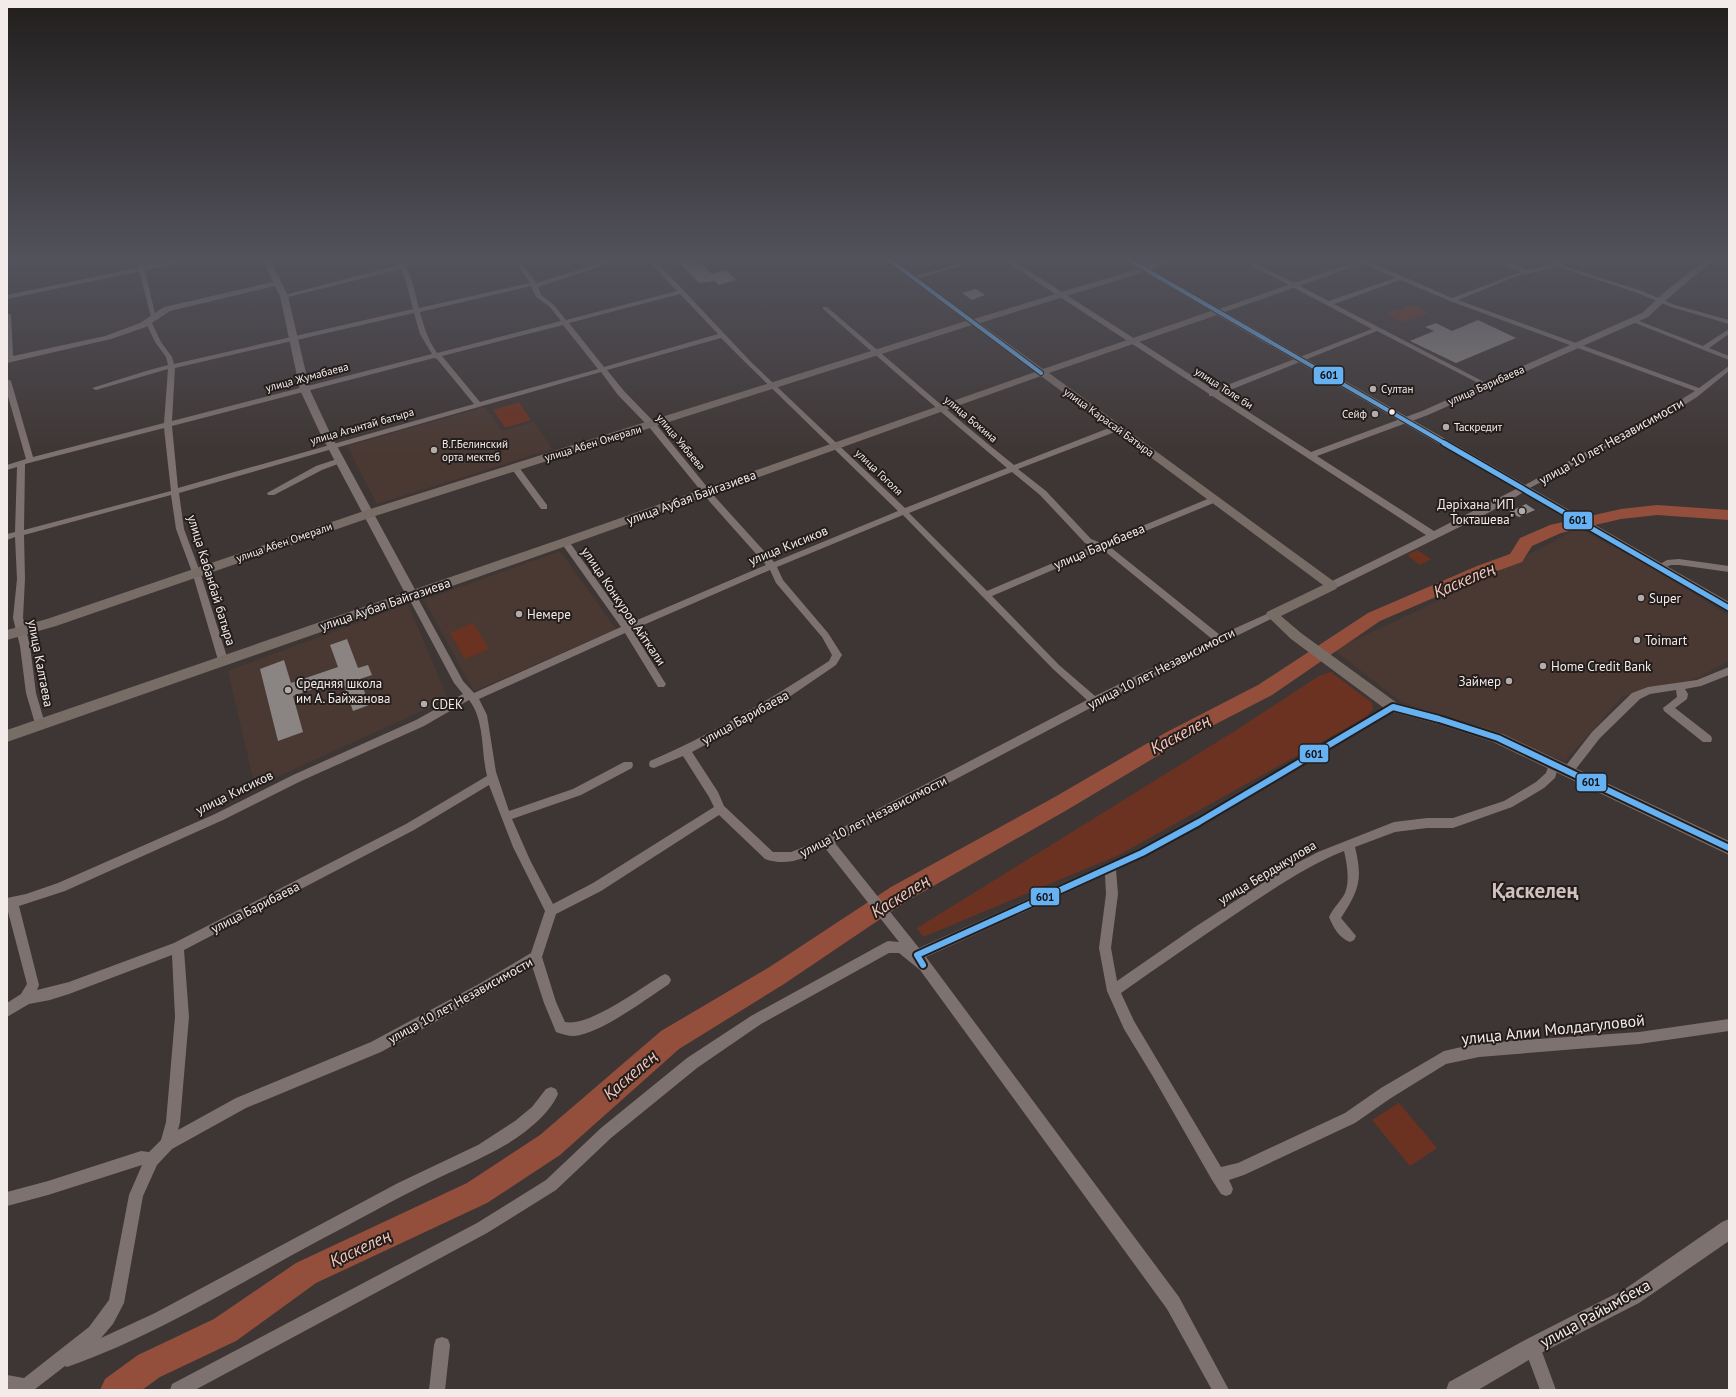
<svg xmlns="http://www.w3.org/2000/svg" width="1736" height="1397" viewBox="0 0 1736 1397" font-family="'PT Sans',sans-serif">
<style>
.built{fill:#4a3933}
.green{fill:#6b3222}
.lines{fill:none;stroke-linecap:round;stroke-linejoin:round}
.river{fill:#944f3c;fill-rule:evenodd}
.building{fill:#8a8482}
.minor{fill:#7e7270;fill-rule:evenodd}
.tertiary{fill:#7e7270;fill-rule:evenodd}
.secondary{fill:#786c67;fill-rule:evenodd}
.bus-1-far2-casing{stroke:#231d1c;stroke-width:6}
.bus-1-far1-casing{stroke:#231d1c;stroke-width:8}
.bus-1-casing{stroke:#231d1c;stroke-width:10}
.bus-1-far2{stroke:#66b1f2;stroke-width:4}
.bus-1-far1{stroke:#66b1f2;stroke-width:5}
.bus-1{stroke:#66b1f2;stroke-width:6}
.poi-dot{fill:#b4acaa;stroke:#231d1c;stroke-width:1.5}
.bus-dot{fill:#f3ebe9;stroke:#231d1c;stroke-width:1.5}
.labels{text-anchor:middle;stroke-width:4;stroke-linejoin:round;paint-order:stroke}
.far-street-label{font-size:11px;fill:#f3ebe9;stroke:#231d1c}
.far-poi-label{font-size:11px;fill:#f3ebe9;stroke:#231d1c;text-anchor:start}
.street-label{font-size:13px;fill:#f3ebe9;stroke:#231d1c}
.poi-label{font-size:13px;fill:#f3ebe9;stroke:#231d1c;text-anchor:start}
.near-street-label{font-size:16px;fill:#f3ebe9;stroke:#231d1c}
.near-water-label{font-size:17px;font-style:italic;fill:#f5c8bc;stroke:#231d1c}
.town-label{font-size:21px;font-weight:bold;fill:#d1c2bd;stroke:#231d1c}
.line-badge{stroke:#231d1c;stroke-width:1.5}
.pale-badge-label{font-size:11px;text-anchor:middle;font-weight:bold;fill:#111}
</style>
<rect width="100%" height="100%" fill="#3e3634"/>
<path class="built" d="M485 407 502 431 534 422 552 449 377 504 347 446Z
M1578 528 1649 566 1729 616V661L1700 677 1674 686 1623 696 1565 761 1400 701 1334 650 1480 581Z
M560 551 616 629 474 691 424 600Z
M408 604 448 699 255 787 228 671Z"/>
<path class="green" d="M1412 305 1429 313 1402 322 1385 314Z
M519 402 531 420 505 428 493 410Z
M1417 550 1431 559 1420 565 1407 555Z
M473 623 489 649 465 659 450 633Z
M1331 672 1372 703 1373 709 1366 717 1119 855 923 937 917 928 1238 729 1319 676Z
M1399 1103 1437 1148 1410 1166 1372 1120Z"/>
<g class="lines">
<path class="river" d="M1657 505 1729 510V520L1657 515 1621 519 1561 533 1532 546 1522 562 1489 574 1380 621 1272 695 1179 743 1067 810 907 901 784 984 679 1049 560 1155 487 1203 316 1283 236 1341 160 1377 142 1390H100L105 1379 138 1355 214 1319 296 1263 467 1183 540 1135 661 1031 768 968 891 887 1053 798 1165 733 1258 685 1368 613 1477 566 1510 554 1520 538 1550 525 1621 509Z"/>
</g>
<path class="building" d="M674 258H695L712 274 726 270 736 280 719 285 715 281 699 283Z
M976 289 985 295 972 300 962 293Z
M1478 320 1516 338 1456 363 1410 341 1434 331 1425 327 1436 323 1452 331Z
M1526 504 1535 510 1519 517 1509 512Z
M347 639 358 668 368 665 372 675 360 679 369 705 353 711 342 679 293 696 303 732 278 741 260 669 284 660 291 683 338 667 330 645Z"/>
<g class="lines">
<path class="minor" d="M136 258H142L156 318 151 317Z
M394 258H400L404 264 427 258H439L406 267 412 281 419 308 530 283 513 258H519L536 283 616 258H626L538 287 541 295 553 304 566 320 677 291 646 258H653L752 363 905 508 1007 468C945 416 884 362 823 309V307H827C890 360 950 414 1014 465L1114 426H1120V430L1018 469 1046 491 1091 539 1101 543 1210 498H1216V502L1109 546 1220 635 1269 613H1275L1277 615 1275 617 1098 704 835 843 919 948 1138 850 1195 819 1393 703 1397 704 1398 707 1397 710 1203 825 1146 856 1116 870 1118 894 1111 948 1117 981 1195 927 1278 873 1318 852 1394 822 1427 818H1453L1504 801 1536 782 1546 773 1550 761H1558L1559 764 1555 778 1544 788 1512 807 1453 828H1427L1395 832 1355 847C1363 880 1359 890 1341 918L1356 936 1354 940 1350 942C1339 938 1333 927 1329 917 1333 908 1341 901 1345 893 1350 880 1347 864 1344 851 1309 865 1278 886 1246 907 1204 935 1162 964 1121 993L1134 1021 1221 1167 1238 1163 1345 1113 1381 1088 1444 1051 1479 1043 1639 1032 1729 1019V1031L1639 1044 1479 1057 1446 1064 1391 1098 1355 1123 1244 1175 1229 1180 1233 1189 1231 1194 1226 1196 1221 1194 1212 1180 1152 1075 1124 1029 1107 991 1099 948 1106 894 1105 875 926 957 1179 1297 1229 1390H1212L1167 1309 920 970 899 953H889L761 1024 697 1068 611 1138 556 1190 487 1233 195 1390H170L172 1384 477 1223 546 1180 601 1128 687 1058 751 1016 884 943 888 941 899 942 825 848C806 858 787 867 765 859L719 815 601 891 556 914 542 957 556 1002 565 1022C589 1027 639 989 661 976L665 974 669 976 671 980 669 984C646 999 602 1033 574 1036 568 1036 562 1034 556 1032L544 1003 532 966 489 992 381 1052 246 1108 172 1149 157 1165 143 1196 124 1303 113 1324 101 1338 155 1313 398 1183 478 1145 515 1121 532 1107 546 1089 551 1087 556 1089 558 1094C549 1115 525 1133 507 1144 482 1159 454 1170 428 1183 391 1201 355 1222 318 1241 236 1285 156 1336 67 1367L65 1366 34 1390H7V1375L24 1378 89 1327 109 1300 129 1195 142 1165 48 1195 7 1206V1192L48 1181 141 1151 149 1152 161 1140 166 1122 175 1017 172 955 69 994 50 1000 29 1004 7 1017V1003L21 994 27 984 7 908V898L26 894 58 883 215 814 293 775 416 720 463 694 454 683 407 595 409 593H415L463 681 474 693 621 627 562 544V540H568L628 624 766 565 710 502 649 427 618 395 601 372 179 493 184 529 200 572 228 660 223 663 218 660 192 572 176 529 171 495 24 535 25 579 23 618 30 646 36 693 45 724 44 727H36L26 693 20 646 13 618 17 579 15 537 7 540V534L15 532 17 467 7 470V465L26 459 7 393V379L11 381 33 457 164 423 168 369 96 390 92 388 146 371 168 365 166 357 155 342 146 323 147 322 152 323 161 342 172 357 174 364 413 309 406 281 401 269 284 298 281 296 399 265ZM531 286 536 297 549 306 561 321 437 353C428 340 424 327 420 312ZM680 294 718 334 604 367 569 323ZM414 313 420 334 432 354 172 421 175 368ZM563 325 598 369 480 402 442 356ZM721 338 748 365 898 511 774 562 716 498 655 423 624 391 607 370ZM434 358 437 359 474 404 178 488 172 426ZM164 428 171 491 24 530 25 464ZM1012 472 1040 495 1085 543 1093 546 987 591 909 513ZM903 515 1053 669 1087 700 809 845 791 852H773L724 806 718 792 692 752 773 708 836 665 842 655 828 633 783 580 777 567ZM1102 549 1212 639 1095 696 1059 665 992 596ZM770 570 776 583 822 637 832 655 829 661C772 698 713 734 650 761L649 764 650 767 654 768 683 756 709 797 714 807 593 883 553 904 530 860 512 819 581 795 632 768 633 765 632 762H624L573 789 509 811 496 772 487 715 479 699 625 633 658 687H664L666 684 664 681 632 630ZM469 700C485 720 481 752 487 776L406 824 174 943 69 982 37 990 39 985 19 906 65 891 223 820 301 781 424 726ZM489 785 513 847 545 911 531 953 479 984 371 1042 236 1098 178 1130 180 1122 189 1017 184 950 414 830Z
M978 258H989L912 280 909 278Z
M1237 258H1245L1329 301 1395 278 1352 258H1361L1452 298 1521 272 1489 258H1498L1527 270 1554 264 1543 258H1551L1558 262 1561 258H1568L1563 264 1567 267 1639 290 1675 305 1729 320V324L1671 307 1635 292 1558 267 1517 276 1458 300 1699 388 1729 366V371L1697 397 1673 412 1524 491 1520 489 1521 487 1667 408 1695 391 1450 301 1400 280 1334 304 1488 384V386H1484L1377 331 1215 396H1209V392L1372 329Z
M1630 319H1634L1703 346 1729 329V334L1709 348 1729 356V360L1630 321Z
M340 458 344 460 343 462 322 470 274 495H268L267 493 316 466Z
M512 466H518L547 505V509H541L511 468Z
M1679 559 1729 566V572L1679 565H1671L1659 570 1655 567 1667 560Z
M1729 667V675L1701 686 1685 689 1688 694 1687 699 1675 708 1711 736 1712 739 1711 742H1703L1664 711 1663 708 1677 697 1676 690 1650 694 1640 699 1600 738 1572 774H1564L1563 771 1564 768 1592 732 1632 693 1648 687 1697 680Z
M442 1337 448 1339 450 1345 445 1390H429L434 1345 436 1339Z
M1532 1339 1538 1341 1556 1390H1540L1524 1347 1526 1341Z"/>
<path class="tertiary" d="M186 258H203L7 299V295Z
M262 258H270L288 296 310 390 330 433 418 595 416 598H408L406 595 320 433 300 390 280 296 275 286 170 311 146 327 111 339 7 363V313L11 315 13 356 105 336 140 323 164 307 273 282Z
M1000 258H1009L1311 452 1422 411 1642 313 1667 290 1708 258H1716L1673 294 1648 317 1428 415 1317 456 1434 531 1520 487H1528L1529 489 1488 513 1332 590 1328 589 1326 586 1328 583 1426 535Z
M1729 1219V1241L1639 1303 1539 1354 1478 1390H1446L1449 1382 1525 1340 1625 1289 1722 1222Z"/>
<path class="secondary" d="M882 258H892L974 319 1137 269 1121 258H1132L1145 266 1171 258H1185L1151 270 1219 309 1366 258H1379L1225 312 1729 602V612L1217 315 1049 373 1336 583 1338 586 1336 589 1281 616 1301 633 1397 703 1439 714 1503 734 1729 841V855L1493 742 1438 724 1388 711 1291 639 1266 615 1267 612 1323 585 1041 376 569 545 7 742V730L561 539 1035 372 972 325 372 517 56 626 7 640V630L47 619 364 511 966 321ZM1144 272 1211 311 1043 369 980 323Z"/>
<g class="bus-1-far2-casing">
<path id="bus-1-far2" d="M887 258 1041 373
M1126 258 1446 444"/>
</g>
<g class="bus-1-far1-casing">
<path id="bus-1-far1" d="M1444 443 1729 608"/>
</g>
<g class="bus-1-casing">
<path id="bus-1" d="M923 965 917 955 1142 853 1199 822 1393 707 1439 719 1498 738 1729 848"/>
</g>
<use href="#bus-1-far2" class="bus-1-far2"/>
<use href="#bus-1-far1" class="bus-1-far1"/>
<use href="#bus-1" class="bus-1"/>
</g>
<linearGradient id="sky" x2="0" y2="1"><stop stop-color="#221e1d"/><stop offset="0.57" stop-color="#52525c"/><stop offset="1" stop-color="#52525c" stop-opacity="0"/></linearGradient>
<rect width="1736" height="454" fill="url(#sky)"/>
<g class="poi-dot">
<circle cx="1373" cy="389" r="4"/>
<circle cx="1375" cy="414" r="4"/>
<circle cx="1446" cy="427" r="4"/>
<circle cx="434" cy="450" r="4"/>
<circle cx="1522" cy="511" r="4"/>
<circle cx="1641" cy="598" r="4"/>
<circle cx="519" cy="614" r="4"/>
<circle cx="1637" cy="640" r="4"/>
<circle cx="1543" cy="666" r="4"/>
<circle cx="1509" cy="681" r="4"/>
<circle cx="288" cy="690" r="4"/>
<circle cx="424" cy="704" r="4"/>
</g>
<circle class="bus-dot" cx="1392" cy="412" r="3.5"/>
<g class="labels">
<g class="far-street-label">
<text transform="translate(307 377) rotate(-15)" y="4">улица Жумабаева</text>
<text transform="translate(1486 385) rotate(-24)" y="4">улица Барибаева</text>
<text transform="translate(1224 388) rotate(33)" y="4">улица Толе би</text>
<text transform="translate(971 419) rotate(40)" y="4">улица Бокина</text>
<text transform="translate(1109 422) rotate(36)" y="4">улица Карасай Батыра</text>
<text transform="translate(362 426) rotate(-16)" y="4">улица Агынтай батыра</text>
<text transform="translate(681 442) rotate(50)" y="4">улица Уябаева</text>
<text transform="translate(593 443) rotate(-17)" y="4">улица Абен Омерали</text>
<text transform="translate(879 472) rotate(44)" y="4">улица Гоголя</text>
<text transform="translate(284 542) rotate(-19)" y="4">улица Абен Омерали</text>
</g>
<g class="far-poi-label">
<text x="1381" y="393">Султан</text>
<text x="1367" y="418" text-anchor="end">Сейф</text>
<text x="1454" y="431">Таскредит</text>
<text x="442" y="448">В.Г.Белинский<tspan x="442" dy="13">орта мектеб</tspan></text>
</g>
<g class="street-label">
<text transform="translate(1611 441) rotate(-29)" y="5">улица 10 лет Независимости</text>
<text transform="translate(691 497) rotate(-20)" y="5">улица Аубая Байгазиева</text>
<text transform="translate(788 545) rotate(-22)" y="5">улица Кисиков</text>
<text transform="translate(1099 546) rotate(-23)" y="5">улица Барибаева</text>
<text transform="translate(212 580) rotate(73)" y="5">улица Кабанбай батыра</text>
<text transform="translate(385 604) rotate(-19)" y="5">улица Аубая Байгазиева</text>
<text transform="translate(624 606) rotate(56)" y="5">улица Конкуров Айткали</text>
<text transform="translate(41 663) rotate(79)" y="5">улица Калтаева</text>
<text transform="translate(1161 668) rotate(-27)" y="5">улица 10 лет Независимости</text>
<text transform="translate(745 717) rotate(-29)" y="5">улица Барибаева</text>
<text transform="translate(234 792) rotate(-26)" y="5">улица Кисиков</text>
<text transform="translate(873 816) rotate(-27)" y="5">улица 10 лет Независимости</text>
<text transform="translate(1267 872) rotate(-31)" y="5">улица Бердыкулова</text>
<text transform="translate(255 907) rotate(-27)" y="5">улица Барибаева</text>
<text transform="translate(460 1000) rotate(-29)" y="5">улица 10 лет Независимости</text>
</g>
<g class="poi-label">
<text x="1514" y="509" text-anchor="end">Дәріхана "ИП<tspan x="1514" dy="15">Токташева"</tspan></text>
<text x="1649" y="603">Super</text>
<text x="527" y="619">Немере</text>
<text x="1645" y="645">Toimart</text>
<text x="1551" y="671">Home Credit Bank</text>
<text x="1501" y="686" text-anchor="end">Займер</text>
<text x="296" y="688">Средняя школа<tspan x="296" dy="15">им А. Байжанова</tspan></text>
<text x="432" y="709">CDEK</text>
</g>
<g class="near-street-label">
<text transform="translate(1553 1029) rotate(-6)" y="6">улица Алии Молдагуловой</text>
<text transform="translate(1595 1313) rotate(-29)" y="6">улица Райымбека</text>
</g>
<g class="near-water-label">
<text transform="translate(1464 580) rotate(-23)" y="6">Қаскелең</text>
<text transform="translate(1180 734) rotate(-28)" y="6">Қаскелең</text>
<text transform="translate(900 896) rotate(-32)" y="6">Қаскелең</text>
<text transform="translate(630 1075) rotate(-41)" y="6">Қаскелең</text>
<text transform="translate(360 1248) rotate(-25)" y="6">Қаскелең</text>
</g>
<g class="town-label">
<text x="1535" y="898">Қаскелең</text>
</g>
</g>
<g class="line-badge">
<rect x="1313" y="366" width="31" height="19" rx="4" fill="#66b1f2"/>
<rect x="1563" y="511" width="30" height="19" rx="4" fill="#66b1f2"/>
<rect x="1299" y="744" width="30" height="19" rx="4" fill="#66b1f2"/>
<rect x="1576" y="773" width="31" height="19" rx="4" fill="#66b1f2"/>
<rect x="1030" y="887" width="30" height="19" rx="4" fill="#66b1f2"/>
</g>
<g class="pale-badge-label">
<text x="1329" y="379">601</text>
<text x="1578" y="524">601</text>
<text x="1314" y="758">601</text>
<text x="1591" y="786">601</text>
<text x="1045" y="901">601</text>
</g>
<rect width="1736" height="1397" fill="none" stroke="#f3ebe9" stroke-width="16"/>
</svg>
